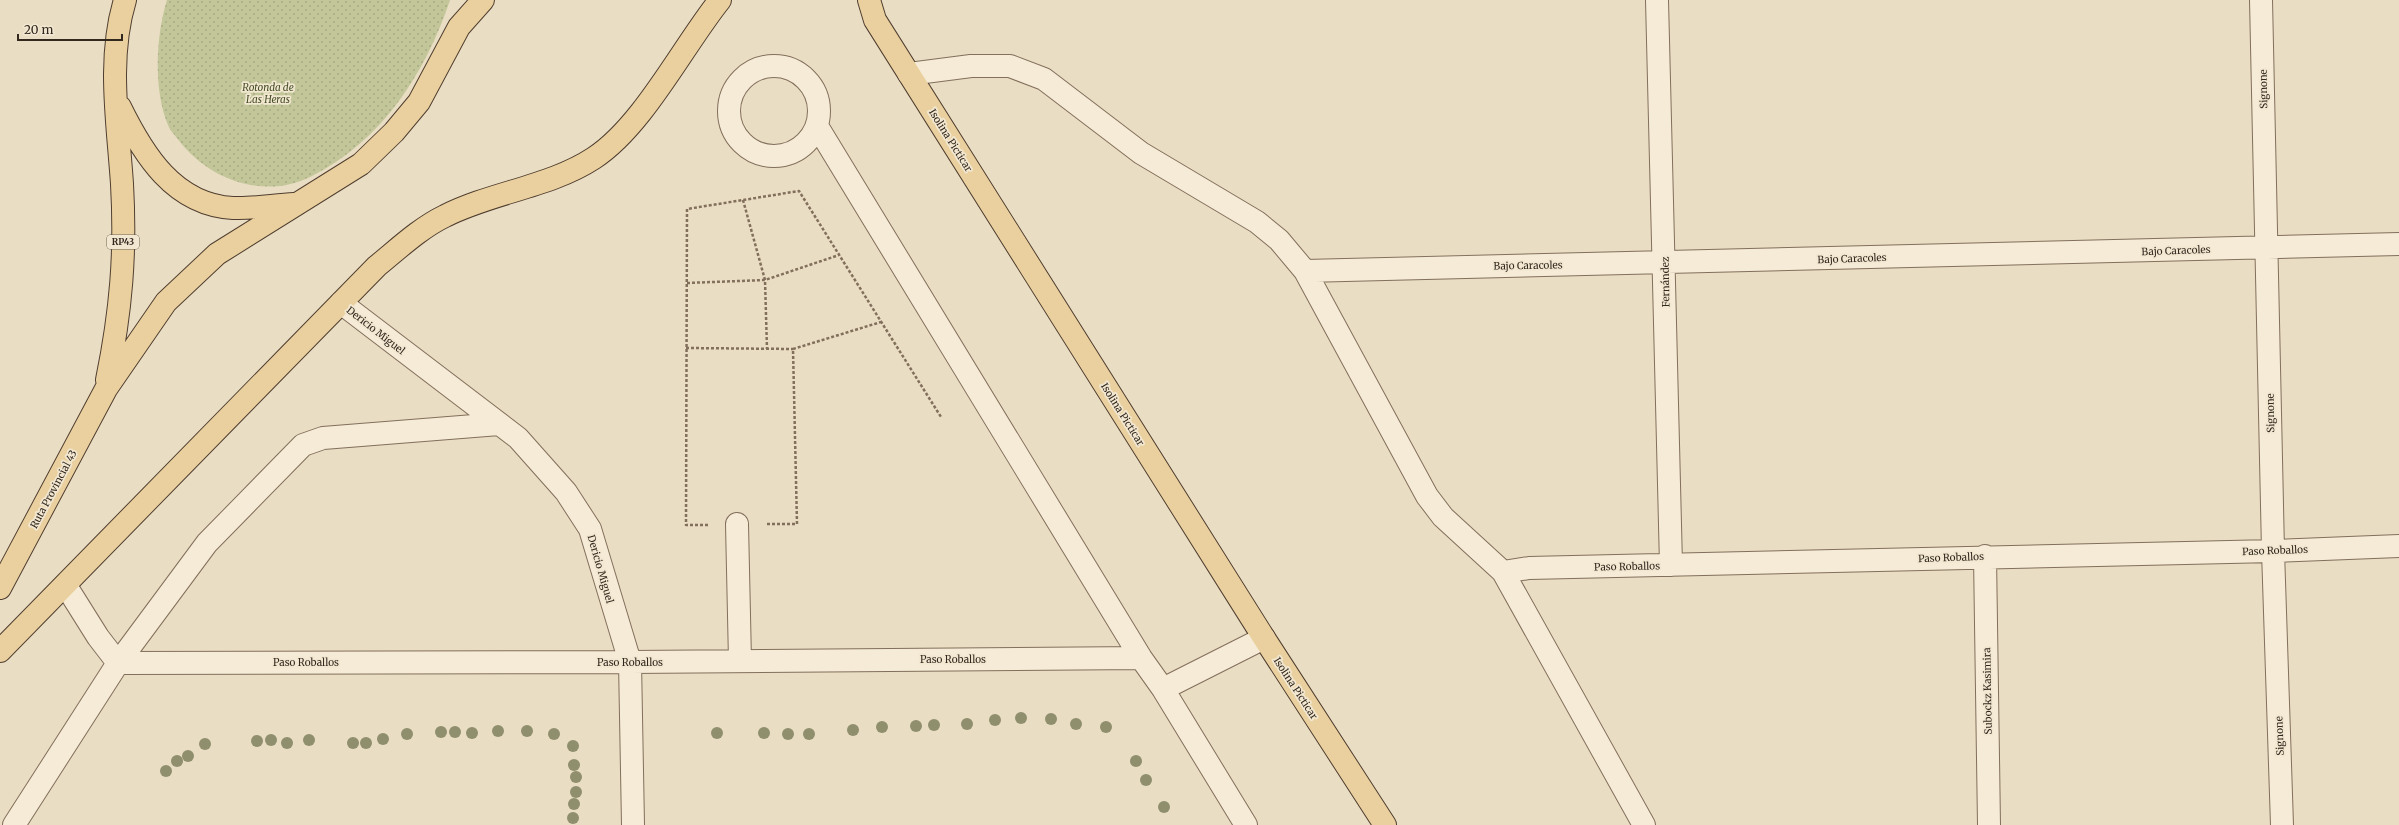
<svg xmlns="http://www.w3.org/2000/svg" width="2399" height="825" viewBox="0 0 2399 825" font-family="Merriweather,serif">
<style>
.park{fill:url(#park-dots)}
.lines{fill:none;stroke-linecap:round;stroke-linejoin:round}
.minor-casing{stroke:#826f5c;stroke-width:24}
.major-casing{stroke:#503e30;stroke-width:24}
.path{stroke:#826f5c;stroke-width:2.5;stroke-dasharray:3 2;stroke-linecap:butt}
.minor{stroke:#f5ebd6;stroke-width:22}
.major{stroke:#ead09e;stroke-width:22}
.tree{fill:#8f8e6d}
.labels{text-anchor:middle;stroke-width:3.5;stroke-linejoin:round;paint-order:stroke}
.shield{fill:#f2e8d2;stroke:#6c6254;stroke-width:1}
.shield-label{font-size:9px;font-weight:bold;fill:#33281e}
.park-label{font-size:10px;font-style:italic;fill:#454e27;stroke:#f2e8d2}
.street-label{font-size:10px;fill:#33281e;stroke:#f2e8d2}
</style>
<defs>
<pattern id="park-dots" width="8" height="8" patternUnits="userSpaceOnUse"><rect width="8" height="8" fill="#c2c699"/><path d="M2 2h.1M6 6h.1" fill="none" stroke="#a7aa83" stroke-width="1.8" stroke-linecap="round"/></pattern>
</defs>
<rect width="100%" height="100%" fill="#e9ddc3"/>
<path class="park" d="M167 0H450C426 72 382 141 312 176 266 200 211 181 180 142 176 136 170 131 168 125 153 90 156 35 167 0Z"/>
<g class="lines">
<g class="minor-casing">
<path id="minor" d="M1657 0 1671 565
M2261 0 2273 551 2282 825
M729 111a45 45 0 1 1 90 0a45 45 0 1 1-90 0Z
M909 74 971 66H1010L1044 79 1141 153 1257 222 1279 240 1305 271 1427 496 1443 517 1503 572 1644 825
M817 126 1141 658 1163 689 1246 825
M1305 271 2399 244
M341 303 518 438 566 492 590 529 630 662 633 825
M737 524 740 661
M1985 556 1989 825
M1503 572 1529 568 2273 551 2399 546
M66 586 98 637 118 663
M118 663 630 662 1141 658
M1163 689 1264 638
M14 825 118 663 207 543 303 445 323 438 499 424"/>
</g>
<g class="major-casing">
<path id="major" d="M869 0 875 20 1264 638 1385 825
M120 107C143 154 174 205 233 208 253 209 274 205 294 204
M107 380C121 311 126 254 122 184 118 123 107 59 125 0
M0 588 106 389 166 302 217 254 361 164 394 132 419 102 459 27 483 0
M0 651 377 266C398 249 420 228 445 216 492 192 550 187 594 158 643 126 683 46 720 0"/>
</g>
<path class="path" d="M743 200 765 280 767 349
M687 283 765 280 839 255
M686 348 793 349
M767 524H797L793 349 881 322
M708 525H686L687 209 799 191 941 417"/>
<use href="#minor" class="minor"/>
<use href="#major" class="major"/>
</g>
<g class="tree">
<circle cx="1021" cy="718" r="6"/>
<circle cx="1051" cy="719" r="6"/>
<circle cx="995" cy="720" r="6"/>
<circle cx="967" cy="724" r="6"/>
<circle cx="1076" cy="724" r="6"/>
<circle cx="934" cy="725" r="6"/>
<circle cx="916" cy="726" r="6"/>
<circle cx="882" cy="727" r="6"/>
<circle cx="1106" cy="727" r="6"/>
<circle cx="853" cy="730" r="6"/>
<circle cx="498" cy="731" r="6"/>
<circle cx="527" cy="731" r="6"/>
<circle cx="441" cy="732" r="6"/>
<circle cx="455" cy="732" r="6"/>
<circle cx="472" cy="733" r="6"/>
<circle cx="717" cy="733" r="6"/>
<circle cx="764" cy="733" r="6"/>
<circle cx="407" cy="734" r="6"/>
<circle cx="554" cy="734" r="6"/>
<circle cx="788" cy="734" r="6"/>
<circle cx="809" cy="734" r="6"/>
<circle cx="383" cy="739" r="6"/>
<circle cx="271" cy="740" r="6"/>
<circle cx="309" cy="740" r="6"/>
<circle cx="257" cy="741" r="6"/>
<circle cx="287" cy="743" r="6"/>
<circle cx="353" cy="743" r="6"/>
<circle cx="366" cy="743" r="6"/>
<circle cx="205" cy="744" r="6"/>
<circle cx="573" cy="746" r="6"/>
<circle cx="188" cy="756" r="6"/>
<circle cx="177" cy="761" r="6"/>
<circle cx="1136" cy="761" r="6"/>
<circle cx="574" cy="765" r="6"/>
<circle cx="166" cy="771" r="6"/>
<circle cx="576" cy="777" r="6"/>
<circle cx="1146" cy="780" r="6"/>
<circle cx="576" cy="792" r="6"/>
<circle cx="574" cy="804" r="6"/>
<circle cx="1164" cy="807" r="6"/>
<circle cx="573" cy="818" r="6"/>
</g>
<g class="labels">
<rect class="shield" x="107" y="235" width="32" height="14" rx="3"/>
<g class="shield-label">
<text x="123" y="245">RP43</text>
</g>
<g class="park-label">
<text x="268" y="91">Rotonda de<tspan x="268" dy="12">Las Heras</tspan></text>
</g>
<g class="street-label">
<text transform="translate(2263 89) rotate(-91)" y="4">Signone</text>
<text transform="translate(951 140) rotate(58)" y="4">Isolina Picticar</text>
<text transform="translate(2176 250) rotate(-2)" y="4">Bajo Caracoles</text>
<text transform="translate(1852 258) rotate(-2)" y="4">Bajo Caracoles</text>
<text transform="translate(1528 265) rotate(-1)" y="4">Bajo Caracoles</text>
<text transform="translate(1665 282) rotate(-91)" y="4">Fernández</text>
<text transform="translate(376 330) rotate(38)" y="4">Dericio Miguel</text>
<text transform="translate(2270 413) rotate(-91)" y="4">Signone</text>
<text transform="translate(1123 414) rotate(58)" y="4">Isolina Picticar</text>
<text transform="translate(53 489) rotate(-62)" y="4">Ruta Provincial 43</text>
<text transform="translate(2275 550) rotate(-2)" y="4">Paso Roballos</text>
<text transform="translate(1951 557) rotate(-2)" y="4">Paso Roballos</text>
<text transform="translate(1627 566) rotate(-1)" y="4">Paso Roballos</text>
<text transform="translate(601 569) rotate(74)" y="4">Dericio Miguel</text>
<text x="953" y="663">Paso Roballos</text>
<text x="306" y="666">Paso Roballos</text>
<text x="630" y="666">Paso Roballos</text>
<text transform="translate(1296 688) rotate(57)" y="4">Isolina Picticar</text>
<text transform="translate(1987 691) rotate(-91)" y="4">Subockz Kasimira</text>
<text transform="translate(2279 736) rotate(-92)" y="4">Signone</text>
</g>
</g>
<path d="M18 34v6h104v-6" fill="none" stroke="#33281e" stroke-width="2"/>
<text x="24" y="34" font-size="12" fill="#33281e" stroke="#f2e8d2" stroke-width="3" paint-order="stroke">20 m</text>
</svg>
